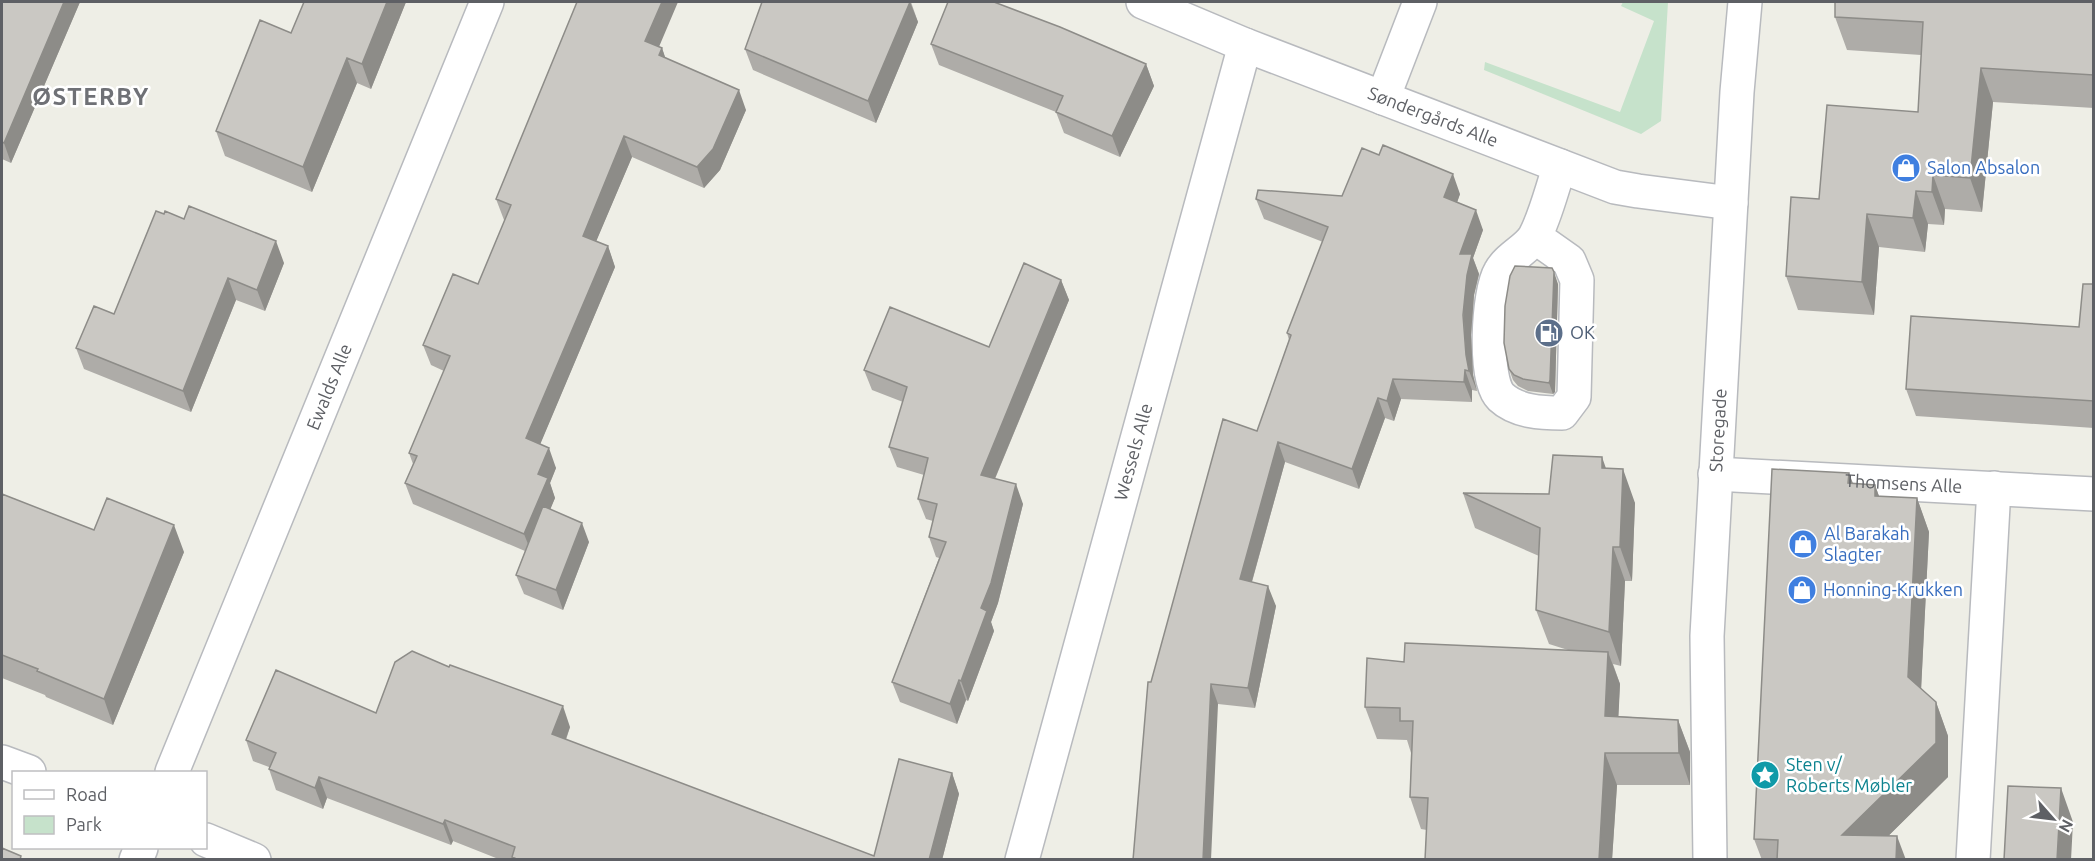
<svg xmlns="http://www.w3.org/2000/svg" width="2095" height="861" viewBox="0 0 2095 861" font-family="Ubuntu,sans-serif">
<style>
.green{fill:#c6e2cb}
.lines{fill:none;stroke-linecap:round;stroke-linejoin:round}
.minor-casing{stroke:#b8babe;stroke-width:36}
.minor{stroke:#fff;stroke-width:33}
.wall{fill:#aeaca8}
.shaded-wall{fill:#8d8c88}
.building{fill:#cac8c3;stroke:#8d8c88;stroke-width:1.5}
.labels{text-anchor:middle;stroke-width:5;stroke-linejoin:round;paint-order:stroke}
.street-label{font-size:18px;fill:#5e6065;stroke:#fff}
.shop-label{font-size:18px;fill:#366cbe;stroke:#fff;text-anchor:start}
.service-label{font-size:18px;fill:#4e5e75;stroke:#fff;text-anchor:start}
.culture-label{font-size:18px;fill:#0d838f;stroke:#fff;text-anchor:start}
.district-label{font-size:24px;font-weight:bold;letter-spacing:1.5px;fill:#6f7176;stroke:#fff}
</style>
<rect width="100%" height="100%" fill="#eeeee6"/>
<path class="green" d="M1623 2H1668L1661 121 1641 134 1484 70 1485 62 1620 112 1654 21 1621 6Z"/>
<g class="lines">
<g class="minor-casing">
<g id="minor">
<path id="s1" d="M1143 2 1245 45 1615 187 1638 191 1731 203"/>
<path d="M1383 98 1420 2"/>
<path d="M1535 237 1569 261 1577 280 1574 397 1562 413C1542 413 1517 412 1501 397 1483 380 1488 292 1500 272 1508 257 1528 249 1535 236 1546 215 1552 188 1560 166"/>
<path id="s2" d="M1715 474 2094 494"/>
<path d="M2 762 29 772"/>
<path id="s3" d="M172 772 487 2"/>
<path d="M206 840 254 860"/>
<path d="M136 860 141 848"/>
<path id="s4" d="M1022 860 1245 45"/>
<path id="s5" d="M1710 860 1707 636 1737 92 1745 2"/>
<path d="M1973 860 1994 488"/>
</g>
</g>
<use href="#minor" class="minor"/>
</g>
<path class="wall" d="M2 2H80L11 163 2 159Z
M304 2H406L371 89 357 83 312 192 225 156 216 131 291 33Z
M762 2H911L918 22 876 123 753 70 745 49Z
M2094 2V108L1993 102 1982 212 1945 209 1944 225 1928 224 1925 252 1879 247 1874 315 1798 310 1786 276 1819 199 1918 112 1921 55 1847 50 1835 17Z
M931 44 1146 64 1154 86 1120 157 1064 133 1056 112 939 65Z
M659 47 662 48 665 57 746 110 720 170 704 188 632 157 596 241 608 246 615 267 540 444 556 468 550 483 555 498 550 509 589 542 563 610 524 594 516 575 525 551 413 504 405 483 413 464 409 453 444 371 431 365 423 345 478 284 505 220H504L496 199Z
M1460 194 1457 202 1483 230 1473 258 1479 274 1474 295 1471 335 1473 375 1477 391 1472 390V402L1401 399 1394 421 1385 418 1359 489 1285 462 1252 582 1276 606 1255 708 1218 704 1151 682 1257 431 1289 340 1287 333 1323 242 1264 219 1256 199 1342 196Z
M156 211 284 263 265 311 236 300 191 412 84 369 76 348 114 314Z
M1061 280 1069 300 995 479 1023 504 998 603 991 622 994 631 968 701 966 700 957 724 900 702 892 682 939 558 936 557 929 537 933 521 926 519 918 499 924 475 897 467 889 447 903 402 872 390 864 370 989 347Z
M1558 284 1555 392 1553 394 1528 391 1518 386 1513 380 1509 369Z
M2094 284V428L1916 416 1906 389 2079 327Z
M1606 468 1635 503 1632 581H1625L1621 666 1613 664 1620 684 1618 716 1678 720 1690 752V785H1617L1612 860H1425L1427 830 1421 829 1410 797 1411 753 1407 740 1377 739 1365 707 1404 662 1568 650 1549 644 1536 610 1539 556 1475 528 1463 493 1549 494Z
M1853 483 1875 485 1879 496 1917 498 1929 532 1921 689 1936 702 1948 736V777L1888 836 1906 860H1762L1754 839Z
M2 494 94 530 184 552 113 725 46 697 45 695 2 678Z
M376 713 570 727 566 740 874 856 952 773 959 794 942 860H501L453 841 451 845 327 798 323 809 276 790 269 769V767L253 761 246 740Z"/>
<path class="shaded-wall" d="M64 2H80L11 163 4 143Z
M387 2H406L371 89 362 64Z
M662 2H678L653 61 645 41Z
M910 2 918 22 876 123 868 101Z
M662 48 669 69 659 55Z
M347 58 357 83 312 192 303 167Z
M1146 64 1154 86 1120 157 1112 136Z
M1981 68 1993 102 1982 212 1970 178Z
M739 90 746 110 720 170 704 188 697 167Z
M624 136 632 157 590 256 583 236Z
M1453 174 1460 194 1452 217 1444 197Z
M1933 175 1945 209 1944 225 1932 192Z
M1916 191 1928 224 1925 252 1913 218Z
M1476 210 1483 230 1473 258 1479 274 1474 295 1471 335 1473 375 1477 391 1469 371 1466 355 1460 254Z
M1867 214 1879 247 1874 315 1862 282Z
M276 241 284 263 265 311 257 290Z
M608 246 615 267 534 459 526 438Z
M1554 272 1558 284 1555 392 1553 394 1549 383Z
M228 278 236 300 191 412 183 391Z
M1061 280 1069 300 988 495 981 475Z
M1465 370 1472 390V402L1464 382Z
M1393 379 1401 399 1394 421 1387 401Z
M1378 398 1385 418 1359 489 1352 469Z
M1278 442 1285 462 1247 599 1240 579Z
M549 448 556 468 550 483 555 498 532 554 524 534 538 474Z
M1602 457 1614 491 1602 468Z
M1623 469 1635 503 1632 581 1620 547Z
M1849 473 1862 507 1848 483Z
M1016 484 1023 504 998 603 991 622 994 631 968 701 961 681Z
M1875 485 1887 519 1875 496Z
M1917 498 1929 532 1920 711 1908 677Z
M582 523 589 542 563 610 556 590Z
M174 525 184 552 113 725 104 699Z
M1613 547 1625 581 1621 666 1609 632Z
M1268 586 1276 606 1255 708 1248 688Z
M1608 652 1620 684 1617 748 1605 716Z
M959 680 966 700 957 724 950 704Z
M1211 684 1218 704 1211 860H1203Z
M1936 702 1948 736V777L1864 860 1842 835Z
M563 706 570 727 560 755 552 734Z
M1678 720 1690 752V785L1679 753Z
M1605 753 1617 785 1612 860H1599Z
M952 773 959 794 942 860H929Z
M319 777 327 798 323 809 315 788Z
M2061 788 2073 822 2071 860H2057Z
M445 820 453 841 451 845 443 824Z
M1897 836 1906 860H1896Z"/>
<path class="building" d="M2 2H64L4 143 2 142Z
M304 2H387L362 64 347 58 303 167 216 131 260 20 291 33Z
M577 2H662L645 41 662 48 659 55 739 90 713 149 697 167 624 136 583 236 608 246 526 438 549 448 538 474 548 478 524 534 405 483 417 456 409 453 450 356 423 345 453 274 478 284 511 205 496 199Z
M762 2H910L868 101 745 49Z
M948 2H994L1060 27 1146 64 1112 136 1056 112 1063 96 931 44Z
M1835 2H2094V75L1981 68 1970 178 1933 175 1932 192 1916 191 1913 218 1867 214 1862 282 1786 276 1791 197 1819 199 1827 105 1918 112 1923 22 1835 17Z
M1383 145 1453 174 1444 197 1476 210 1460 254H1472L1467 275 1463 315 1466 355 1469 371 1465 370 1464 382 1393 379 1387 401 1378 398 1352 469 1278 442 1240 579 1268 586 1248 688 1211 684 1203 860H1133L1148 682H1151L1223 419 1257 431 1291 335 1287 333 1328 227 1256 199 1258 190 1342 196 1362 148 1379 155Z
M189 206 276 241 257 290 228 278 183 391 76 348 94 306 114 314 156 211 164 214 165 211 184 219Z
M1024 263 1061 280 981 475 1016 484 991 583 981 608 987 611 961 681 959 680 950 704 892 682 946 542 929 537 937 504 918 499 928 458 889 447 907 387 864 370 890 307 989 347Z
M1515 266 1552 268 1554 272 1550 380 1549 383 1523 379 1514 375 1509 369 1504 343 1505 306 1510 276Z
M2083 284H2094V401L1906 389 1911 316 2079 327Z
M1553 455 1602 457V468L1623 469 1620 547H1613L1609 632 1536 610 1540 528 1463 493 1549 494Z
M1772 469 1849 473 1848 483 1875 485V496L1917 498 1908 677 1936 702V743L1842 835 1897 836 1896 860H1777L1778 840 1754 839Z
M2 494 94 530 107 498 174 525 104 699 37 671 38 669 2 655Z
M543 506 582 523 556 590 516 575Z
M1405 643 1608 652 1605 716 1678 720 1679 753H1605L1599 860H1425L1428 798 1410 797 1413 721H1400V708L1365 707 1367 658 1404 662Z
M412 651 449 667 450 665 563 706 552 734 874 856 899 759 952 773 929 860H519L512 857 515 847 445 820 443 824 319 777 315 788 269 769 276 753 246 740 276 670 376 713 395 662Z
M2008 786 2061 788 2057 860H2004Z
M2 848 21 856 20 860H2Z"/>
<defs>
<g id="shop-disc" transform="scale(1.5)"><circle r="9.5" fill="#3f7fe0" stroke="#fff"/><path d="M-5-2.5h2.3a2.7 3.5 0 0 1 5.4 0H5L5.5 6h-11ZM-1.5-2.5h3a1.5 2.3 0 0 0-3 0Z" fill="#fff"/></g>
<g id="fuel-disc" transform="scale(1.5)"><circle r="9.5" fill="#5c6f8a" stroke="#fff"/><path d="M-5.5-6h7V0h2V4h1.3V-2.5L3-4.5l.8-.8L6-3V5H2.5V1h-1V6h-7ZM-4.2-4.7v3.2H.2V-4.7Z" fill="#fff"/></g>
<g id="sight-disc" transform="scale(1.5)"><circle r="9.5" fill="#0f9aa8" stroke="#fff"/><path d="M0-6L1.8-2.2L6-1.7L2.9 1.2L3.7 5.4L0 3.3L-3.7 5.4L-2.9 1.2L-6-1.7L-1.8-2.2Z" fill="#fff"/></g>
</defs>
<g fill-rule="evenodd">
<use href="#shop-disc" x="1906" y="168"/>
<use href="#fuel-disc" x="1549" y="333"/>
<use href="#shop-disc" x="1803" y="544"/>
<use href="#shop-disc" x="1802" y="590"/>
<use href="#sight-disc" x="1765" y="775"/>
</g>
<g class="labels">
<g class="street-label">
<text dy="6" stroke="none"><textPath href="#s1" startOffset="312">Søndergårds Alle</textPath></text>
<text dy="6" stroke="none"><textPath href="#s3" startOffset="416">Ewalds Alle</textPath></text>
<text dy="6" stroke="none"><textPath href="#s5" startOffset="430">Storegade</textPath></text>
<text dy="6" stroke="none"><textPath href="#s4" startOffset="423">Wessels Alle</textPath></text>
<text dy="6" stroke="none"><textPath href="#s2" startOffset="189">Thomsens Alle</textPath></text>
</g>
<g class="shop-label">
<text x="1927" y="174">Salon Absalon</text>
<text x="1824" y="540">Al Barakah<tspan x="1824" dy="21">Slagter</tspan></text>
<text x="1823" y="596">Honning-Krukken</text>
</g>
<g class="service-label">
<text x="1570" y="339">OK</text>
</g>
<g class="culture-label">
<text x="1786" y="771">Sten v/<tspan x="1786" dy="21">Roberts Møbler</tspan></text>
</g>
<g class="district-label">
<text x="91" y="105">ØSTERBY</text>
</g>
</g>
<rect width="2095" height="861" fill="none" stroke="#5e6065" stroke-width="6"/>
<rect x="12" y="771" width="195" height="78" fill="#ffffff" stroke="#bfbfc1" stroke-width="1.5"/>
<rect x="24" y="790" width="30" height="9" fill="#ffffff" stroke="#bfbfc1" stroke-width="1.5"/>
<text x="66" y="801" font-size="18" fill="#5e6065">Road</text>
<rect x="24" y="816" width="30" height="18" fill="#c6e2cb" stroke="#bfbfc1" stroke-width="1.5"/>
<text x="66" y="831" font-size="18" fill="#5e6065">Park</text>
<g transform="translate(2053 819) rotate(118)" stroke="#ffffff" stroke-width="4.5" paint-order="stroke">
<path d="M0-4.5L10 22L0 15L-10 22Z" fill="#5e6065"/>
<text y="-9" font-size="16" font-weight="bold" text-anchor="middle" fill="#5e6065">N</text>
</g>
</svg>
